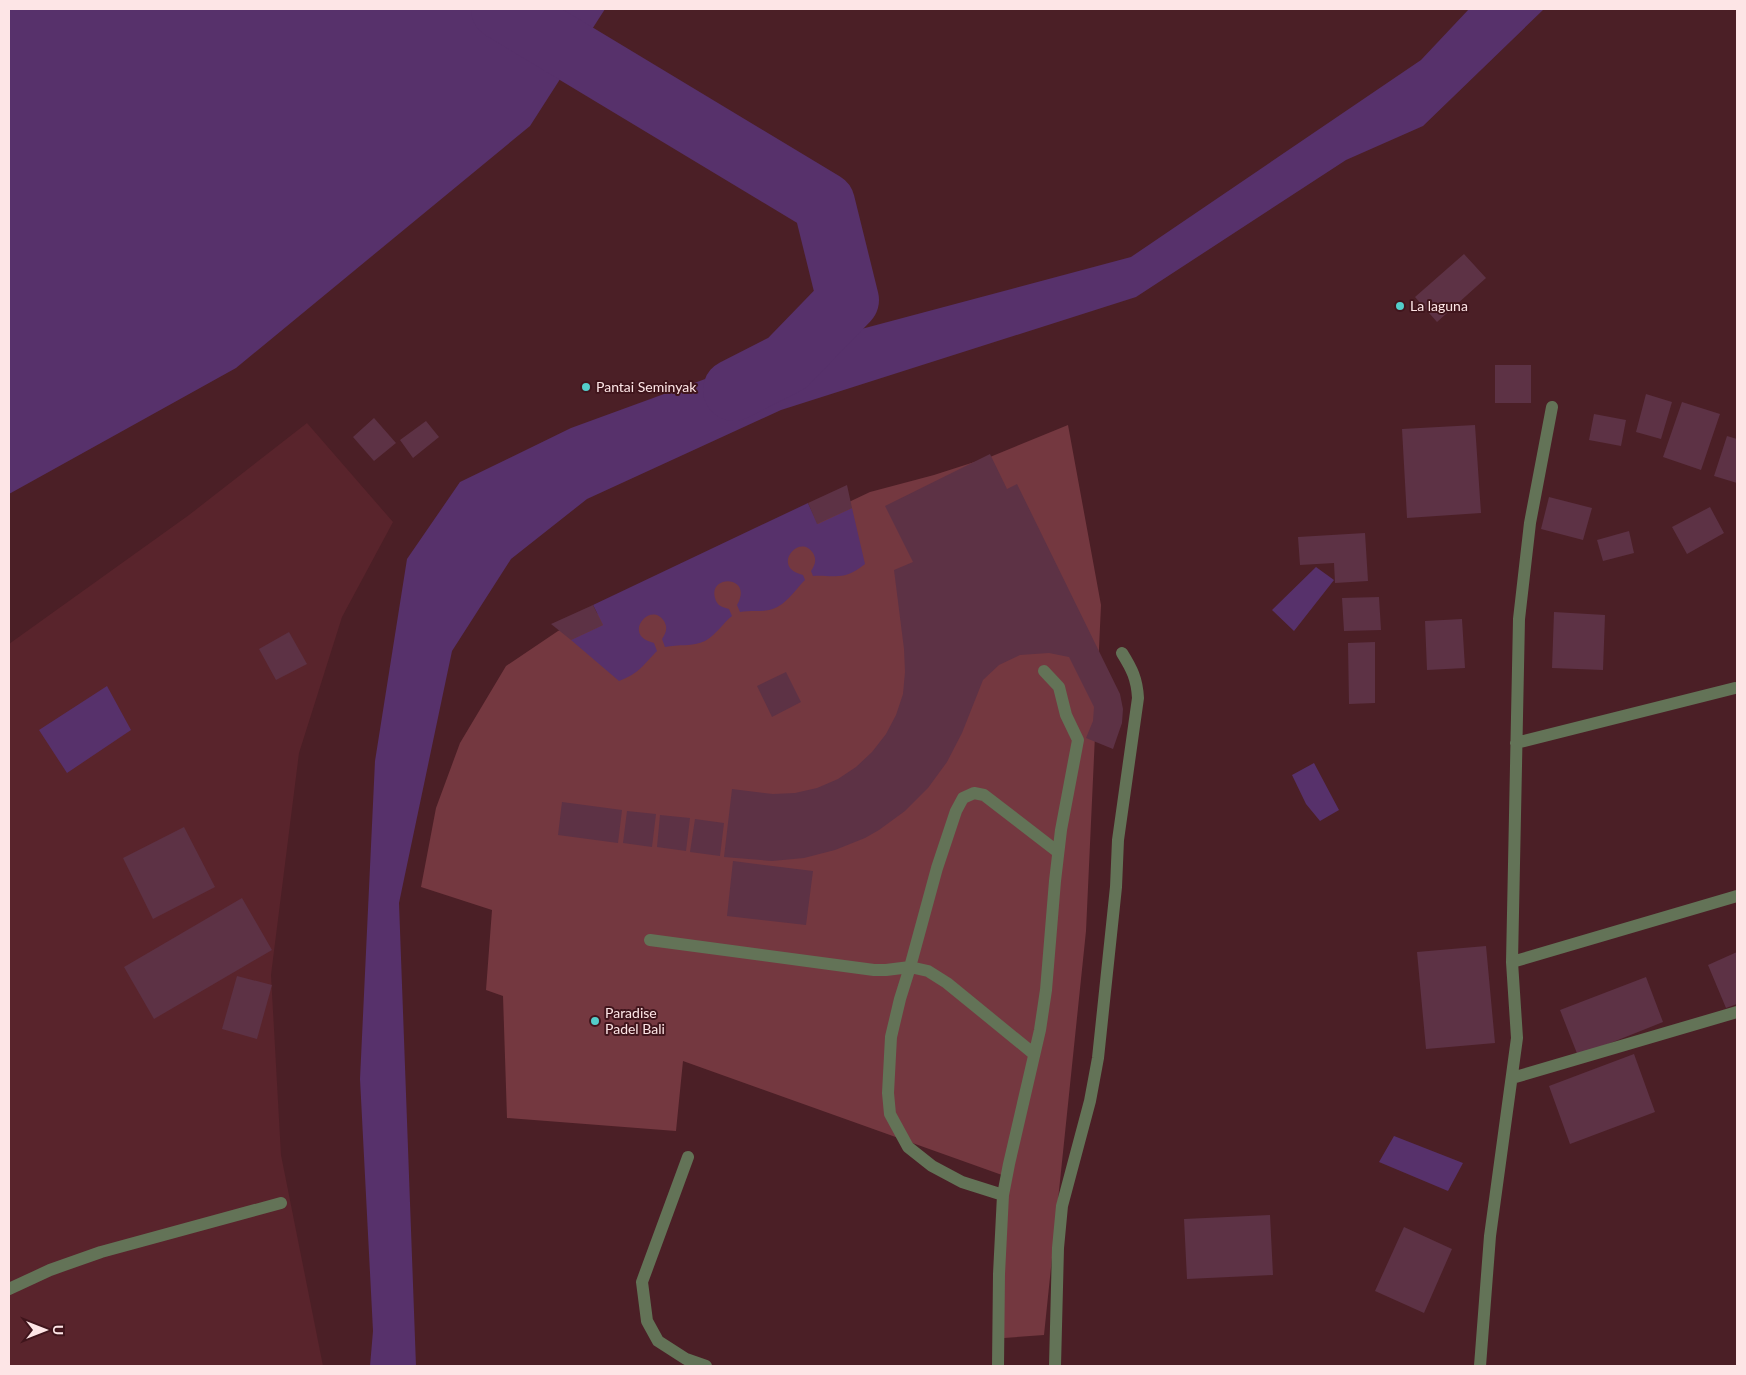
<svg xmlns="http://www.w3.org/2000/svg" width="1746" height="1375" viewBox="0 0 1746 1375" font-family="Lato,sans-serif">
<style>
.built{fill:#59242c}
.green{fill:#743840}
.water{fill:#57316b}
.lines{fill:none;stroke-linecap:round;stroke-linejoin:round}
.river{stroke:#57316b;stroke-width:62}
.building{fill:#5d3245}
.minor{stroke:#637357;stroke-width:12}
.poi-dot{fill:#53cdca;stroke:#40151c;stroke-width:2}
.labels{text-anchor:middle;stroke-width:4;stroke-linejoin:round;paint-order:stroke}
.poi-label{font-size:14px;fill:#fde5e6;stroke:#40151c;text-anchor:start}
</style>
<rect width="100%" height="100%" fill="#4b1f26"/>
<path class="built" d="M307 423 393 522 342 617 299 753 271 975 281 1155 323 1366H9V644L189 515Z"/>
<path class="green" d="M1068 425 1101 605 1086 931 1044 1335 1004 1338 1002 1175 683 1061 676 1131 507 1118 503 996 486 990 492 910 421 887 436 808 460 743 506 666 558 631 832 510 870 492 934 475 990 457Z"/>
<path class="water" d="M9 9H605L530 126 236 368 9 494Z
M1469 9H1544L1423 126 1346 160 1136 297 781 410 587 499 511 559 452 651 399 903 416 1366H370L373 1331 360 1079 375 761 407 559 460 482 571 428 790 348 1131 257 1421 60Z
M808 503 818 524 852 508 865 564C857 570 849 576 838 576 830 577 822 575 813 576L811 571C815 565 817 560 813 553 799 532 770 568 803 575L805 580C794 591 785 607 769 610 760 612 750 610 740 612L737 605C754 575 708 574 715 598 717 606 722 607 729 609L732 616C723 623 716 635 705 641 693 647 678 644 665 647L662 639C666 633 668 628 664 621 650 600 621 636 654 643L657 651C643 665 640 673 619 681L571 640 603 625 593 605Z
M1316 567 1334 580 1294 631 1272 610Z
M107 686 131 730 67 773 39 730Z
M1314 763 1339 810 1320 821 1306 804 1292 775Z
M1394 1136 1463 1163 1448 1191 1379 1162Z"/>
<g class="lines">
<path class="river" d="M502 9 824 203 848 300 787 363 734 390"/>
</g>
<path class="building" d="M1464 254 1486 278 1437 322 1415 297Z
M1495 365H1531V403H1495Z
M1646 394 1672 402 1661 439 1636 432Z
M1682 402 1720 414 1701 470 1663 457Z
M1594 414 1626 420 1621 446 1589 440Z
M374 418 396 443 374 461 353 437Z
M426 421 439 437 413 458 400 440Z
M1475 425 1481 513 1407 518 1402 429Z
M1727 436 1737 439V483L1714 476Z
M990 454 1007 489 1017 484 1120 694 1123 709 1122 723 1113 749 1086 738 1093 721 1094 707 1069 657 1049 653 1020 655 999 665 983 680 962 733 947 762 928 788 905 811 879 830 865 838 835 850 804 858 772 861 724 857 732 789 773 794 795 793 817 788 838 779 856 767 872 752 886 734 896 715 903 694 905 672 904 649 894 570 913 562 885 506Z
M847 485 852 508 817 524 808 503Z
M1549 497 1592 508 1583 540 1541 529Z
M1710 507 1724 533 1687 554 1672 527Z
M1629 531 1634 553 1603 561 1597 540Z
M1365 533 1368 581 1335 583 1334 563 1300 565 1298 537Z
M1379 597 1381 630 1344 631 1342 598Z
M593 605 603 625 571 640 551 624Z
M1554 612 1605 615 1603 670 1552 668Z
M1462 619 1465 668 1427 670 1425 621Z
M289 632 307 664 276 680 259 649Z
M1375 642V703L1349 704 1348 643Z
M786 672 801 702 772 717 757 686Z
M562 802 622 810 618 843 558 835Z
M627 811 656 814 652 847 623 843Z
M660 815 690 818 686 851 657 847Z
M695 819 724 823 720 856 690 852Z
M184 827 215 887 153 919 123 858Z
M733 861 813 871 806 925 727 916Z
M242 898 272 950 154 1019 124 967Z
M1486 946 1495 1043 1426 1049 1417 952Z
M1737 952V1004L1726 1008 1708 965Z
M237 976 272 985 257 1039 222 1029Z
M1646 977 1663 1022 1578 1056 1560 1010Z
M1634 1054 1655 1112 1570 1144 1549 1086Z
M1270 1215 1273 1275 1187 1279 1184 1219Z
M1404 1227 1452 1249 1424 1313 1375 1291Z"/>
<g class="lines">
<path class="minor" d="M1516 743 1735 688
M650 940 874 970H886L910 967 928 971 947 983 1034 1054
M1512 962 1737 896
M1512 1078 1737 1012
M688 1157 642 1282 647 1321 658 1341 686 1359 706 1366
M1003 1195 962 1182 932 1166 908 1147 890 1114 888 1093 891 1037 900 999 910 967 937 868 956 811 963 798 974 793 984 795 1058 852
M9 1289 50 1270 101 1252 281 1203
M998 1366 999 1274 1003 1195 1009 1164 1040 1030 1046 990 1055 881 1061 830 1078 740 1066 715 1059 687 1044 671
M1055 1366 1058 1248 1062 1206 1090 1101 1098 1058 1116 887 1118 840 1138 698C1137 679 1132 669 1122 653
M1480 1366 1490 1236 1517 1038 1512 962 1519 619 1530 523 1552 407"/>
</g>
<g class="poi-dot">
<circle cx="1400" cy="306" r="5"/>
<circle cx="586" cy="387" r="5"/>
<circle cx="595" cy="1021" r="5"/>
</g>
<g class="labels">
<g class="poi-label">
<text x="1410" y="311">La laguna</text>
<text x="596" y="392">Pantai Seminyak</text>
<text x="605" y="1018">Paradise<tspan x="605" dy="16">Padel Bali</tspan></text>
</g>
</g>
<rect width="1746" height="1375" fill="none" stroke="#fde5e6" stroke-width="20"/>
<g transform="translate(45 1330) rotate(90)" stroke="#40151c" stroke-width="4" paint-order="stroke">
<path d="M0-4L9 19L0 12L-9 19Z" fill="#fde5e6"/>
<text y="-8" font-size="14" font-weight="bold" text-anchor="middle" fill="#fde5e6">U</text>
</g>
</svg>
